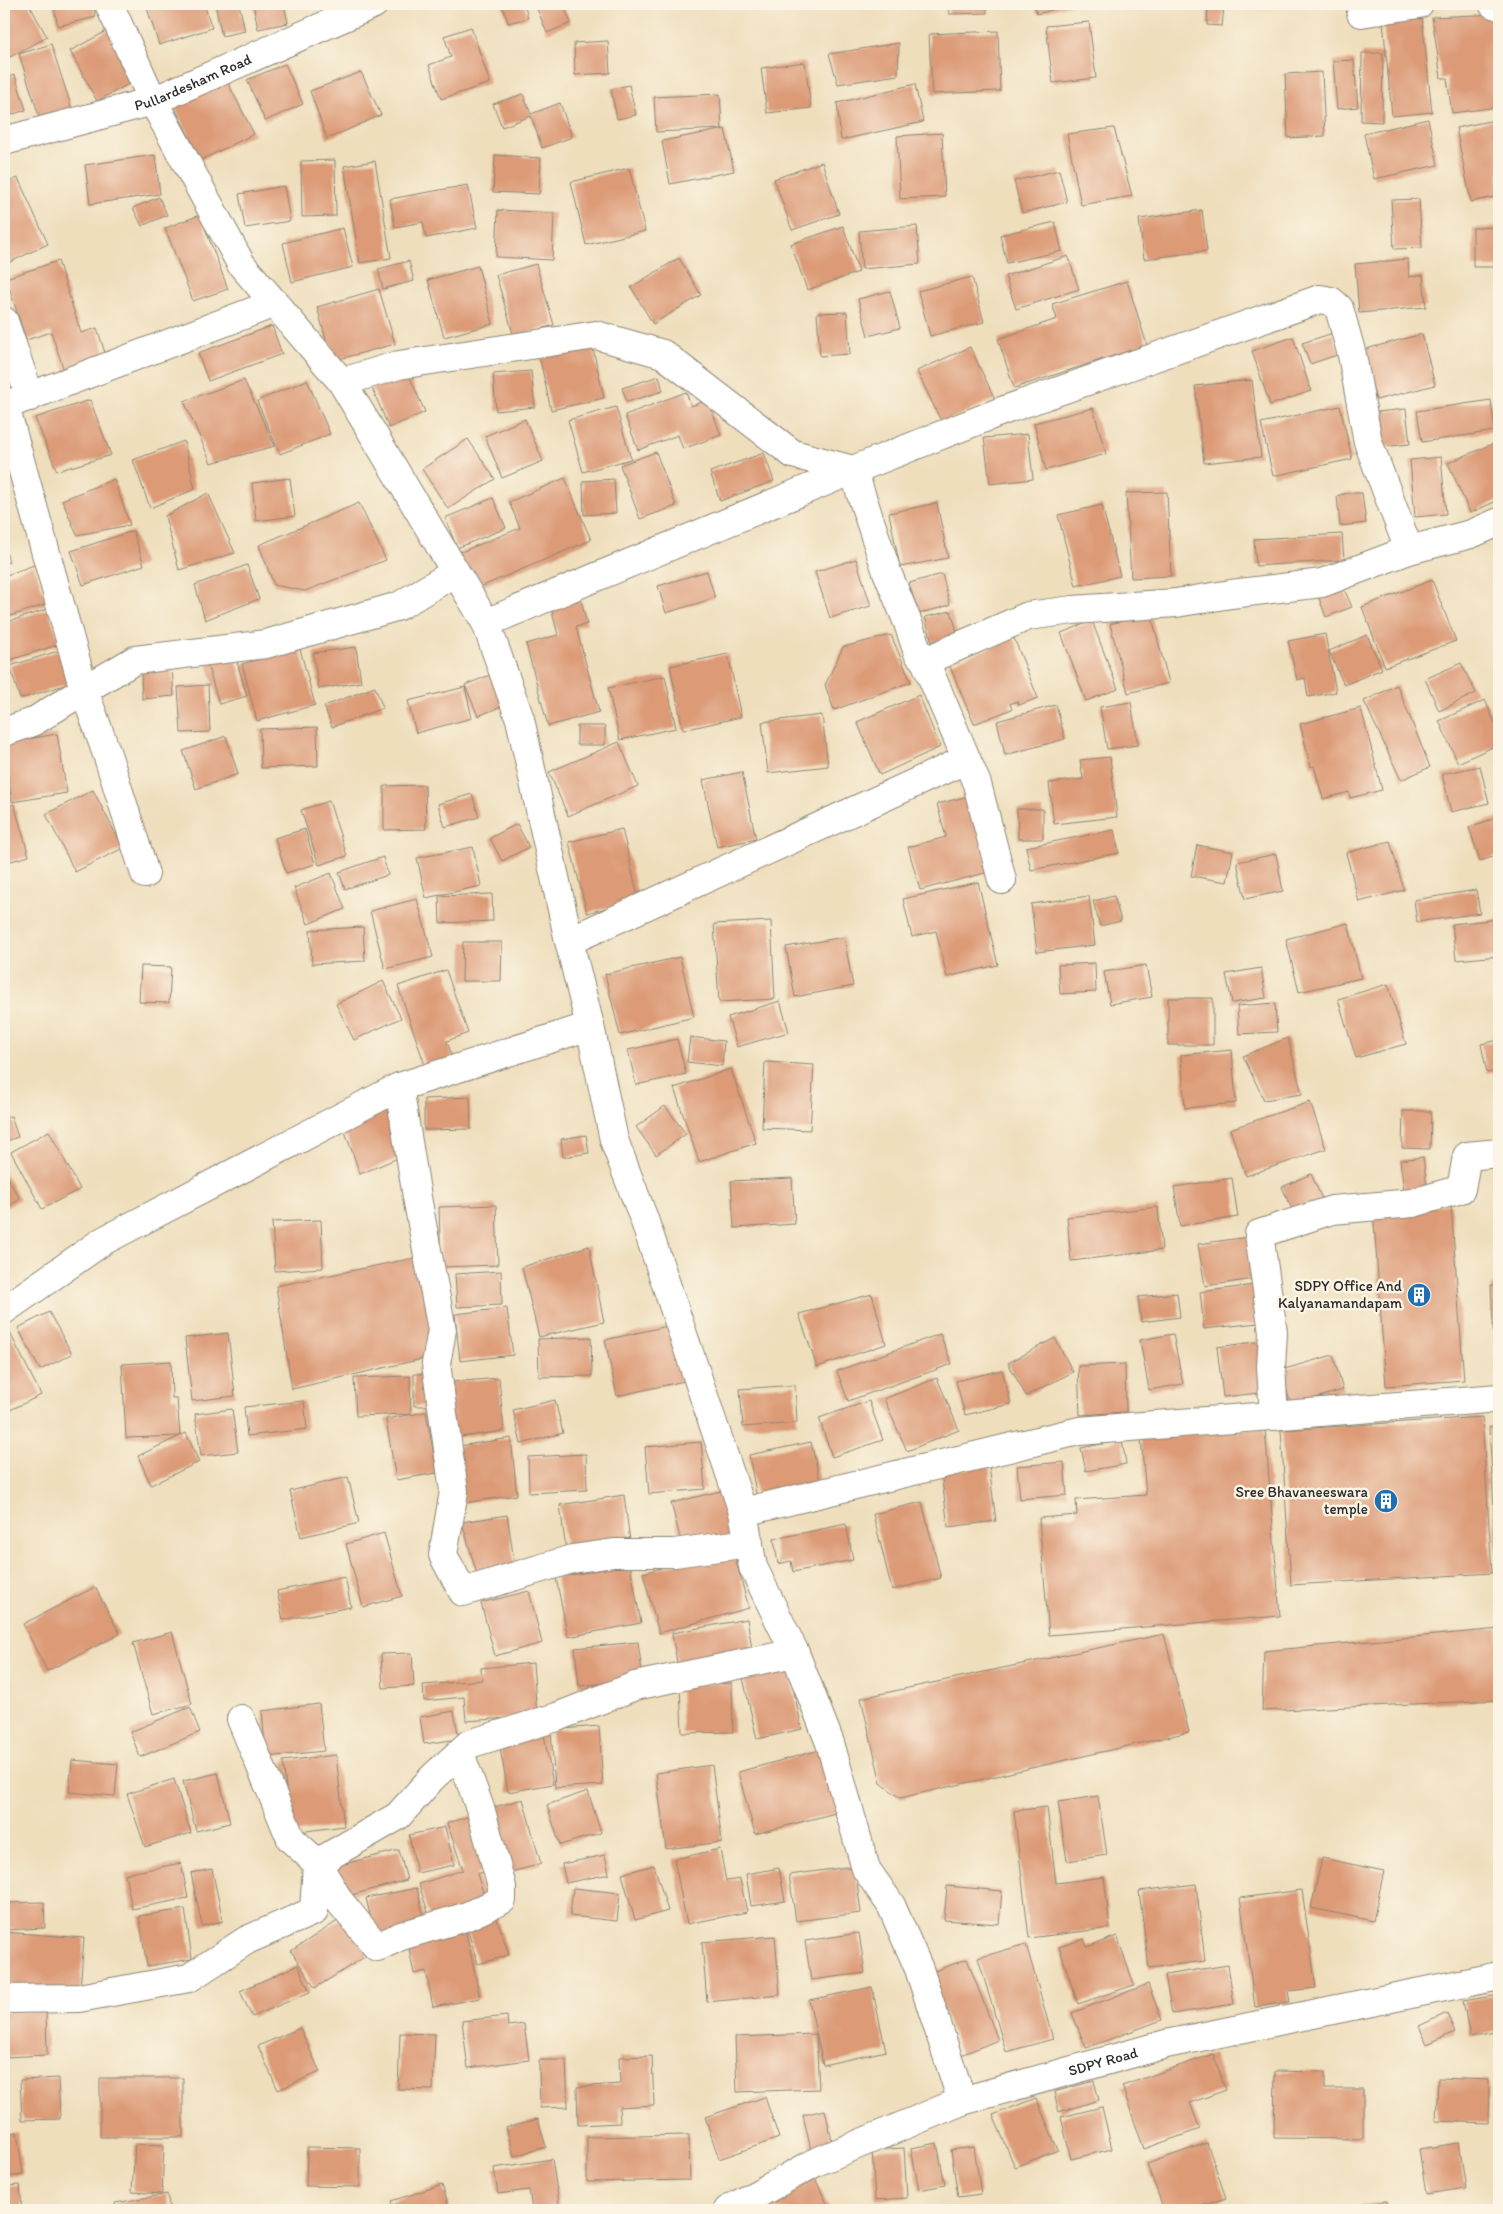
<svg xmlns="http://www.w3.org/2000/svg" width="1503" height="2214" viewBox="0 0 1503 2214" font-family="Itim,sans-serif">
<style>
.building{fill:#dc9a76}
.lines{fill:none;stroke-linecap:round;stroke-linejoin:round}
.street-casing{stroke:#8c8474;stroke-width:30}
.street{stroke:#fff;stroke-width:28}
.labels{text-anchor:middle;stroke-width:5;stroke-linejoin:round;paint-order:stroke}
.street-label{font-size:15px;fill:#2b2b2b;stroke:#fcf5e5}
.poi-label{font-size:15px;fill:#2b2b2b;stroke:#fcf5e5;text-anchor:end}
</style>
<rect width="100%" height="100%" fill="#fcf5e5"/>
<filter id="ink" filterUnits="userSpaceOnUse"><feTurbulence type="fractalNoise" baseFrequency=".02" numOctaves="2"/><feDisplacementMap in="SourceGraphic" scale="10" xChannelSelector="R" yChannelSelector="G"/><feConvolveMatrix kernelMatrix="1 2 1 2 8 2 1 2 1" color-interpolation-filters="sRGB"/></filter>
<filter id="wash" filterUnits="userSpaceOnUse"><feTurbulence type="fractalNoise" baseFrequency=".0096" numOctaves="4" result="noise"/><feDisplacementMap in="SourceGraphic" scale="20" xChannelSelector="R" yChannelSelector="G"/><feGaussianBlur stdDeviation="1.12" result="paint"/><feColorMatrix in="noise" values="0 0 0 0 0 0 0 0 0 0 0 0 0 0 0 0 0 1.4 0 .05"/><feComposite in="paint" operator="in"/></filter>
<g filter="url(#wash)">
<rect width="100%" height="100%" fill="#eedebc"/>
<g id="blocks">
<path class="building" d="M4 4H29L47 37 10 57 4 45Z
M53 4H93L96 17 58 26Z
M159 4H204L212 28 159 45 147 8Z
M215 4H239L245 31 222 36Z
M253 4H284L288 23 258 29Z
M502 4H524L528 18 508 23Z
M535 4H563L571 23 547 33Z
M948 4H987V13L949 14Z
M1034 4H1073L1037 14Z
M1208 5 1224 6 1222 26 1207 25Z
M1499 14V107L1452 113 1447 78H1441L1432 17Z
M1422 17 1432 112 1392 116 1383 21Z
M1089 22 1096 78 1053 83 1046 26Z
M471 27 490 83 441 99 429 65 451 57 444 36Z
M112 28 140 78 97 101 70 51Z
M998 31 1000 91 932 94 929 34Z
M608 41 610 73 575 75 574 43Z
M899 43 898 75 838 84 829 54Z
M51 44 72 109 40 119 19 54Z
M1362 53H1383L1382 122 1361 121Z
M1354 60 1358 107 1337 109 1333 61Z
M805 62 811 108 767 113 761 68Z
M285 64 303 104 265 121 247 80Z
M361 72 381 115 327 139 310 91Z
M1322 72 1325 136 1288 138 1285 74Z
M15 75 26 110 4 117V78Z
M227 81 254 134 201 160 174 106Z
M915 84 923 122 841 140 837 103Z
M629 85 636 115 617 119 611 89Z
M523 94 531 114 560 103 572 137 542 148 531 116 502 127 493 104Z
M720 94 722 129 656 132 654 97Z
M1428 119 1438 165 1374 179 1364 134Z
M1499 119V196L1471 202 1456 128Z
M1114 128 1132 196 1081 205 1067 134Z
M725 129 734 171 670 184 662 141Z
M942 133 945 197 900 199 897 136Z
M155 155 160 194 90 204 85 165Z
M495 155 541 158 539 194 493 192Z
M335 160 336 216 302 217 301 161Z
M375 161 391 258 360 263 344 166Z
M822 162 839 214 792 230 774 179Z
M629 168 645 231 586 245 571 182Z
M1059 170 1067 202 1022 213 1014 181Z
M18 178 48 244 4 265V184Z
M468 185 477 228 426 238 423 222 395 227 390 199Z
M284 186 290 221 245 228 239 194Z
M159 197 167 215 142 226 133 208Z
M1419 199 1422 248 1394 249 1391 200Z
M498 210 554 213 552 260 496 257Z
M1202 210 1207 251 1144 259 1139 219Z
M200 215 228 289 193 301 165 228Z
M1055 222 1062 251 1007 263 1000 235Z
M843 226 859 272 807 290 791 244Z
M917 226 920 264 862 269 859 231Z
M1499 227V267H1473V228Z
M343 228 353 267 292 282 283 243Z
M1068 256 1079 289 1016 309 1005 276Z
M679 258 701 295 653 324 631 287Z
M1408 259 1409 277 1423 275 1426 307 1359 313 1355 264Z
M58 261 81 333 97 328 107 359 65 373 51 332 26 340 6 278Z
M409 261 414 281 383 289 378 269Z
M536 264 554 325 514 337 496 275Z
M478 266 493 324 444 337 428 280Z
M972 277 984 322 930 336 918 291Z
M1127 281 1147 345 1014 388 998 339 1057 319 1052 304Z
M379 289 395 344 332 361 317 307Z
M890 291 900 328 868 336 858 299Z
M847 312 850 354 820 356 817 313Z
M272 326 282 354 208 381 198 353Z
M1333 333 1340 354 1310 364 1302 343Z
M1422 334 1435 385 1376 400 1362 350Z
M1293 337 1311 391 1270 405 1252 351Z
M592 344 604 398 551 410 539 355Z
M970 347 995 399 942 423 917 371Z
M531 371 535 407 496 411 493 374Z
M408 373 425 412 389 428 372 388Z
M659 376 663 391 627 402 622 388Z
M244 380 275 446 211 463 184 401Z
M307 380 330 434 280 454 257 401Z
M1252 380 1261 457 1204 463 1195 386Z
M686 392 691 406 708 400 721 435 683 449 678 435 638 450 625 415Z
M90 400 111 455 57 471 35 418Z
M1491 400 1495 431 1422 442 1417 411Z
M1340 406 1352 459 1273 476 1261 423Z
M616 407 631 459 583 472 568 420Z
M1093 408 1106 454 1046 470 1034 423Z
M1406 409 1410 444 1382 447 1377 412Z
M525 419 543 461 502 478 485 436Z
M1028 434 1033 479 990 484 984 438Z
M468 439 495 479 448 509 422 469Z
M184 441 195 489 150 508 133 460Z
M1499 441V500L1470 513 1448 463Z
M656 452 676 506 640 519 620 465Z
M764 453 774 481 720 501 710 472Z
M1441 457 1446 514 1415 517 1410 460Z
M290 478 295 516 256 521 252 483Z
M565 478 591 540 471 591 456 554 520 528 509 502Z
M114 479 130 525 77 535 62 500Z
M614 479 616 513 584 515 583 481Z
M1167 492 1171 576 1131 578 1126 493Z
M208 493 235 553 179 570 165 516Z
M1347 493H1362L1366 523 1340 526 1337 496Z
M493 498 506 528 457 548 445 518Z
M359 503 386 560 305 591 274 585 259 545Z
M937 503 948 558 900 567 889 513Z
M1102 505 1120 576 1076 586 1058 515Z
M133 531 144 565 83 585 71 551Z
M1342 534 1344 560 1256 566 1254 539Z
M4 545 9 562 4 564Z
M856 559 871 606 830 618 815 572Z
M34 565 47 604 4 618V576Z
M247 565 259 599 205 620 195 585Z
M707 571 715 598 666 613 658 586Z
M942 574 950 605 918 614 909 583Z
M1432 580 1456 641 1385 667 1362 607Z
M1344 589 1352 607 1326 617 1319 598Z
M581 600 587 624 576 627 599 712 548 726 526 644 558 635 551 608Z
M48 609 60 644 4 662V623Z
M951 611 958 635 932 642 925 617Z
M1151 614 1169 683 1128 693 1110 624Z
M1092 621 1118 689 1086 701 1061 633Z
M1325 634 1336 692 1308 697 1305 678 1297 680 1288 641Z
M891 635 911 682 834 710 825 685 843 647Z
M1367 635 1382 669 1344 685 1329 651Z
M1014 638 1038 698 1019 705 1017 701 1010 704 1012 709 974 724 949 664Z
M356 647 361 682 319 689 313 653Z
M300 649 315 705 257 721 242 664Z
M61 650 71 683 20 699 10 666Z
M728 654 741 717 683 730 670 666Z
M235 655 247 696 219 704 207 663Z
M1461 663 1476 693 1439 711 1425 679Z
M172 667 174 696 142 699 141 669Z
M495 673 508 704 478 716 465 685Z
M665 676 676 728 620 740 608 688Z
M208 685 210 732 181 733 178 687Z
M1397 685 1430 767 1401 780 1364 701Z
M375 687 383 708 332 727 324 706Z
M465 687 472 718 416 733 408 701Z
M919 695 940 747 880 775 857 722Z
M1485 700 1499 732V744L1458 763 1439 721Z
M1131 702 1138 745 1107 749 1100 707Z
M1056 705 1065 739 1005 755 997 721Z
M1361 708 1382 790 1350 798 1349 792 1323 799 1314 766 1311 767 1300 724Z
M822 715 828 766 768 773 762 722Z
M577 726H605V745H577Z
M317 727 318 766 261 768 260 729Z
M57 734 67 793 12 802 4 754V743Z
M226 736 238 774 196 789 183 751Z
M619 742 638 786 568 816 549 772Z
M1110 757 1117 817 1054 824 1049 783 1083 779 1080 760Z
M1480 766 1489 803 1451 812 1442 774Z
M742 772 756 839 717 847 703 780Z
M425 785 426 829 384 830V786Z
M93 790 123 848 75 872 46 814Z
M472 794 479 817 445 827 438 804Z
M969 796 989 872 920 890 908 847 946 837 937 804Z
M329 801 347 856 319 865 301 810Z
M14 804 29 856 4 863V807Z
M1017 809H1043V839H1018Z
M1499 817V855L1480 861 1469 827Z
M517 824 529 847 502 861 490 838Z
M305 829 315 864 286 873 275 838Z
M622 829 639 900 587 913 569 842Z
M1114 830 1119 853 1031 870 1026 847Z
M1390 841 1404 890 1359 902 1346 853Z
M1197 845 1233 852 1227 882 1191 876Z
M473 847 481 886 426 898 417 858Z
M1276 854 1283 891 1245 899 1237 862Z
M383 857 388 875 345 889 339 872Z
M331 873 345 909 308 924 294 888Z
M978 882 998 965 947 977 936 931 912 937 903 899Z
M1476 890 1480 913 1417 922 1414 900Z
M492 894 493 921 440 923 439 896Z
M1089 896 1095 945 1037 952 1031 904Z
M1114 896 1121 921 1100 926 1093 901Z
M417 899 433 957 385 969 370 911Z
M1499 919V956L1456 960 1452 924Z
M771 921 775 999 719 1002 714 924Z
M1348 923 1361 978 1299 992 1286 939Z
M363 927 365 961 312 964 310 930Z
M844 937 853 986 795 997 786 947Z
M463 942H502L501 981H462Z
M680 957 694 1017 620 1035 605 974Z
M1095 963 1096 992 1060 994 1058 965Z
M1146 965 1152 997 1110 1004 1104 972Z
M141 966 171 967 169 1003 139 1002Z
M1261 968 1266 998 1232 1003 1226 974Z
M446 970 468 1033 447 1041 454 1062 427 1071 398 986Z
M383 981 401 1018 354 1040 336 1004Z
M1388 984 1406 1044 1356 1058 1338 999Z
M1168 998H1213V1045H1168Z
M780 1001 789 1032 737 1047 728 1017Z
M1275 1003 1277 1032 1239 1034 1237 1006Z
M690 1037 724 1041 722 1066 687 1062Z
M1288 1038 1302 1094 1264 1100 1243 1056Z
M677 1039 686 1074 636 1085 628 1050Z
M1499 1040V1071L1487 1073 1481 1044Z
M1232 1050 1236 1103 1185 1108 1181 1055Z
M765 1062 814 1065 810 1130 762 1128Z
M731 1069 756 1143 699 1162 674 1088Z
M470 1097 471 1129 424 1130V1099Z
M1310 1102 1326 1149 1246 1176 1230 1129Z
M395 1106 405 1155 360 1174 342 1123Z
M665 1106 686 1134 656 1155 636 1127Z
M1403 1111H1431L1430 1149 1402 1148Z
M11 1116 18 1137 4 1142V1118Z
M49 1131 80 1189 42 1209 11 1152Z
M586 1135 589 1153 563 1157 561 1139Z
M1423 1157 1428 1196 1405 1199 1400 1160Z
M4 1172 20 1199 4 1209Z
M1311 1174 1324 1203 1295 1216 1282 1187Z
M792 1178 795 1224 734 1228 731 1181Z
M1232 1178 1238 1217 1180 1226 1174 1187Z
M1451 1204 1464 1380 1386 1386 1373 1210Z
M496 1205 498 1265 441 1267 439 1207Z
M1158 1207 1162 1250 1071 1261 1067 1217Z
M321 1220 323 1268 275 1271 272 1222Z
M1248 1237 1255 1279 1205 1286 1198 1244Z
M589 1246 604 1322 539 1337 522 1267Z
M419 1257 435 1356 292 1389 276 1286Z
M501 1271 502 1305 457 1307 455 1274Z
M1254 1285 1258 1323 1204 1329 1200 1292Z
M1491 1285H1499V1339L1494 1340Z
M1177 1293 1180 1317 1141 1322 1138 1297Z
M872 1294 886 1344 817 1367 799 1314Z
M507 1308 513 1355 460 1361 455 1314Z
M49 1312 72 1354 40 1370 18 1328Z
M672 1325 684 1381 617 1396 605 1340Z
M8 1329 41 1395 4 1413V1331Z
M228 1333 235 1396 192 1401 185 1338Z
M940 1334 952 1364 848 1401 837 1371Z
M1173 1334 1183 1384 1149 1390 1140 1340Z
M591 1337 592 1376 539 1377 538 1339Z
M1055 1338 1073 1372 1026 1396 1008 1363Z
M1262 1341 1268 1392 1223 1397 1217 1347Z
M1333 1355 1343 1390 1291 1405 1281 1370Z
M171 1361 172 1398H177L180 1436 126 1438 122 1364Z
M1125 1364 1126 1412 1080 1415 1078 1366Z
M1002 1370 1011 1404 965 1415 956 1381Z
M414 1374H434V1406H414Z
M410 1376 411 1414 356 1416 354 1378Z
M499 1378 504 1431 453 1438 441 1383Z
M937 1378 959 1430 907 1451 884 1399Z
M795 1385 797 1423 743 1427 740 1389Z
M555 1400 563 1433 521 1444 513 1410Z
M304 1401 307 1429 247 1436 244 1407Z
M869 1401 883 1440 832 1457 819 1418Z
M232 1409 238 1452 201 1456 195 1414Z
M426 1412 437 1473 396 1480 386 1419Z
M1482 1417 1492 1573 1291 1585 1281 1430Z
M1489 1427H1499V1556H1497Z
M1265 1428 1280 1616 1049 1635 1039 1518 1077 1515 1076 1500 1146 1495 1141 1438Z
M186 1433 199 1462 151 1485 138 1456Z
M511 1438 517 1495 464 1503 453 1447Z
M1122 1440 1126 1464 1086 1471 1081 1448Z
M701 1442 705 1489 649 1494 645 1447Z
M811 1442 821 1485 757 1498 749 1455Z
M586 1454 587 1490 529 1493 528 1457Z
M1064 1462 1067 1495 1020 1499 1017 1466Z
M989 1466 996 1521 948 1527 941 1472Z
M348 1477 359 1523 301 1537 290 1491Z
M729 1489 740 1535 683 1549 671 1503Z
M624 1495 630 1541 566 1550 560 1505Z
M922 1502 941 1578 892 1590 873 1514Z
M507 1515 516 1573 478 1578 462 1522Z
M846 1524 853 1560 793 1572 791 1561 778 1564 774 1539Z
M384 1533 402 1596 363 1607 346 1544Z
M732 1548 749 1608 659 1633 643 1573Z
M630 1564 641 1623 568 1637 556 1578Z
M345 1577 351 1607 283 1620 277 1591Z
M95 1587 120 1634 47 1671 23 1624Z
M529 1591 542 1643 495 1656 481 1603Z
M747 1619 754 1660 679 1674 672 1633Z
M1499 1629V1700L1262 1711 1264 1651Z
M172 1632 192 1704 153 1714 133 1643Z
M1164 1634 1189 1732 900 1798 881 1783 861 1698Z
M638 1642 643 1679 579 1686 575 1648Z
M412 1653 414 1686 383 1688 381 1654Z
M533 1663 537 1716 466 1721 464 1697 424 1701 423 1685 482 1680 481 1668Z
M789 1668 802 1729 757 1739 743 1678Z
M732 1683 733 1732 682 1733 680 1685Z
M319 1704 324 1751 266 1757 262 1711Z
M190 1707 200 1732 140 1757 130 1732Z
M454 1711 459 1739 424 1744 420 1717Z
M599 1726 603 1785 555 1788 551 1730Z
M544 1735 553 1784 508 1792 499 1743Z
M831 1747 847 1810 755 1834 738 1772Z
M336 1755 344 1826 291 1833 283 1761Z
M72 1760 118 1764 115 1796 69 1792Z
M712 1765 722 1842 666 1849 656 1773Z
M218 1773 230 1823 196 1831 183 1781Z
M174 1779 191 1833 145 1847 127 1794Z
M588 1791 601 1833 560 1845 547 1805Z
M1098 1796 1107 1855 1067 1861 1058 1802Z
M523 1799 541 1864 504 1874 487 1809Z
M1047 1807 1056 1883 1104 1877 1110 1928 1029 1938 1014 1811Z
M477 1814 494 1869 477 1874 487 1905 431 1922 419 1884 463 1870 447 1823Z
M445 1827 454 1865 417 1873 409 1835Z
M720 1849 726 1881 740 1879 747 1912 687 1924 674 1859Z
M399 1850 407 1880 344 1897 336 1866Z
M605 1855 609 1874 566 1883 562 1864Z
M1322 1858 1384 1871 1373 1921 1311 1908Z
M181 1863 188 1898 132 1909 125 1874Z
M654 1865 668 1911 635 1920 622 1874Z
M855 1866 861 1913 796 1921 789 1875Z
M779 1868 785 1901 751 1906 746 1874Z
M212 1869 223 1921 202 1926 191 1873Z
M1196 1884 1205 1961 1149 1968 1139 1891Z
M947 1886 1002 1891 999 1924 944 1920Z
M417 1888 426 1926 375 1936 366 1898Z
M573 1888 620 1893 617 1921 570 1916Z
M1302 1890 1316 1988 1288 1991 1290 2002 1255 2007 1240 1898Z
M44 1902 45 1928 4 1930V1903Z
M185 1909 192 1959 147 1966 139 1916Z
M495 1912 509 1955 478 1964 465 1922Z
M347 1915 371 1953 315 1988 291 1951Z
M465 1927 480 1998 433 2007 426 1971 414 1974 407 1938Z
M4 1932 84 1938 80 1991 4 1985Z
M859 1933 865 1973 811 1980 805 1941Z
M775 1936 780 1995 707 2002 702 1942Z
M1117 1936 1134 1985 1078 2004 1059 1947 1084 1939 1087 1947Z
M1026 1944 1053 2039 1006 2052 978 1958Z
M967 1959 998 2040 961 2055 929 1973Z
M298 1965 310 1992 252 2017 240 1991Z
M1228 1965 1234 2004 1172 2014 1165 1975Z
M1148 1984 1162 2020 1086 2048 1072 2013Z
M872 1987 886 2051 823 2065 809 2000Z
M1499 1995V2031L1470 2037 1463 2001Z
M46 2011 47 2055 4 2057V2012Z
M1447 2013 1455 2032 1427 2044 1419 2026Z
M507 2016 508 2026 524 2024 529 2060 468 2068 462 2021Z
M300 2028 320 2072 278 2090 258 2046Z
M400 2033 435 2034 433 2090 398 2089Z
M816 2034 819 2089 737 2092 735 2037Z
M1213 2054 1226 2090 1190 2103 1200 2129 1144 2149 1122 2086Z
M652 2056 654 2105 619 2107 620 2123 578 2125 577 2087 620 2084 619 2057Z
M539 2060H566L568 2107 540 2108Z
M1275 2071 1325 2072V2089H1363V2139L1274 2138Z
M58 2078 60 2119 22 2120 20 2080Z
M100 2078H183V2137H100Z
M1438 2078 1489 2080 1488 2123 1436 2121Z
M1094 2081 1099 2100 1059 2112 1054 2092Z
M765 2097 779 2138 719 2159 705 2117Z
M1036 2098 1058 2150 1015 2167 993 2115Z
M1102 2107 1112 2149 1071 2159 1061 2117Z
M825 2110 833 2145 811 2150 803 2115Z
M538 2119 546 2147 514 2156 506 2127Z
M17 2132 23 2175 4 2177V2134Z
M689 2135 690 2180 587 2182V2137Z
M937 2143 945 2185 919 2190 911 2148Z
M1207 2143 1226 2198 1190 2210H1164L1147 2164Z
M1459 2143 1466 2188 1426 2194 1419 2149Z
M135 2144 164 2145 162 2194 132 2192Z
M307 2147 360 2148V2187L306 2186Z
M974 2147 981 2194 958 2197 951 2150Z
M904 2148 907 2198 875 2200 872 2150Z
M552 2159 560 2210H532L529 2190 498 2194 494 2168Z
M814 2176 830 2210H742Z
M20 2185 22 2210H4V2186Z
M442 2185 450 2210H394L391 2201Z
M167 2194 170 2210H117L115 2203Z
M1387 2201 1388 2210H1355L1354 2206Z"/>
</g>
</g>
<g filter="url(#ink)">
<use href="#blocks" fill-opacity="0" stroke="#8c8474" stroke-width="1"/>
<g class="lines">
<g class="street-casing">
<g id="street">
<path d="M109 4 153 101 241 264 342 382 399 365 596 335 663 354 793 454 853 470 887 572 908 623 918 653 925 661 977 784 1002 880"/>
<path d="M1493 4 1499 6"/>
<path d="M1361 13 1419 4"/>
<path id="s1" d="M4 141 153 101 374 4"/>
<path d="M4 321 30 397"/>
<path d="M342 382 486 623 520 719 569 941 590 1026 614 1140 644 1219 743 1512 753 1567 795 1653 830 1743 866 1869 891 1905 919 1969 962 2101"/>
<path d="M4 406 275 303"/>
<path d="M486 623 853 470 1002 411 1320 299 1331 301 1339 308 1352 355 1368 442 1409 550"/>
<path d="M925 661 1028 616 1073 610 1176 603 1231 594 1322 583 1409 550 1471 534 1499 522"/>
<path d="M4 732 33 722 84 690 5 406"/>
<path d="M145 874 108 757 84 690 135 660 266 644 399 606 454 573"/>
<path d="M569 941 965 760"/>
<path d="M399 1087 417 1197 442 1330 436 1364 454 1491 443 1555 463 1592 572 1559 614 1553H674L749 1543"/>
<path d="M4 1310 103 1241 399 1087 590 1026"/>
<path d="M1274 1416 1271 1367 1273 1332 1259 1234 1332 1210 1413 1203 1461 1189 1467 1156 1499 1153"/>
<path d="M743 1512 1079 1431 1499 1398"/>
<path d="M241 1719 291 1839 317 1863 340 1902 377 1947 401 1936 465 1917 502 1900V1887L481 1811 460 1753"/>
<path d="M4 1999 79 1998 189 1978 247 1940 314 1911 317 1863 398 1816 433 1777 469 1744 557 1717 635 1686 795 1653"/>
<path id="s2" d="M728 2210 816 2162 962 2101 1166 2044 1499 1976"/>
</g>
</g>
<use href="#street" class="street"/>
</g>
</g>
<defs>
<g id="building-disc" transform="scale(1.25)"><circle r="9.5" fill="#1f6fb2" stroke="#fcf5e5"/><path d="M-4-6H4V6H1V3H-1V6H-4ZM-2.5-4.3h1.7v1.8h-1.7ZM.8-4.3h1.7v1.8H.8ZM-2.5-1h1.7V.8h-1.7ZM.8-1h1.7V.8H.8Z" fill="#fff"/></g>
</defs>
<g fill-rule="evenodd">
<use href="#building-disc" x="1419" y="1295"/>
<use href="#building-disc" x="1386" y="1501"/>
</g>
<g class="labels">
<g class="street-label">
<text dy="5" stroke="none"><textPath href="#s1" startOffset="198">Pullardesham Road</textPath></text>
<text dy="5" stroke="none"><textPath href="#s2" startOffset="405">SDPY Road</textPath></text>
</g>
<g class="poi-label">
<text x="1402" y="1291">SDPY Office And<tspan x="1402" dy="17">Kalyanamandapam</tspan></text>
<text x="1368" y="1497">Sree Bhavaneeswara<tspan x="1368" dy="17">temple</tspan></text>
</g>
</g>
<rect width="1503" height="2214" fill="none" stroke="#fcf5e5" stroke-width="20"/>
</svg>
